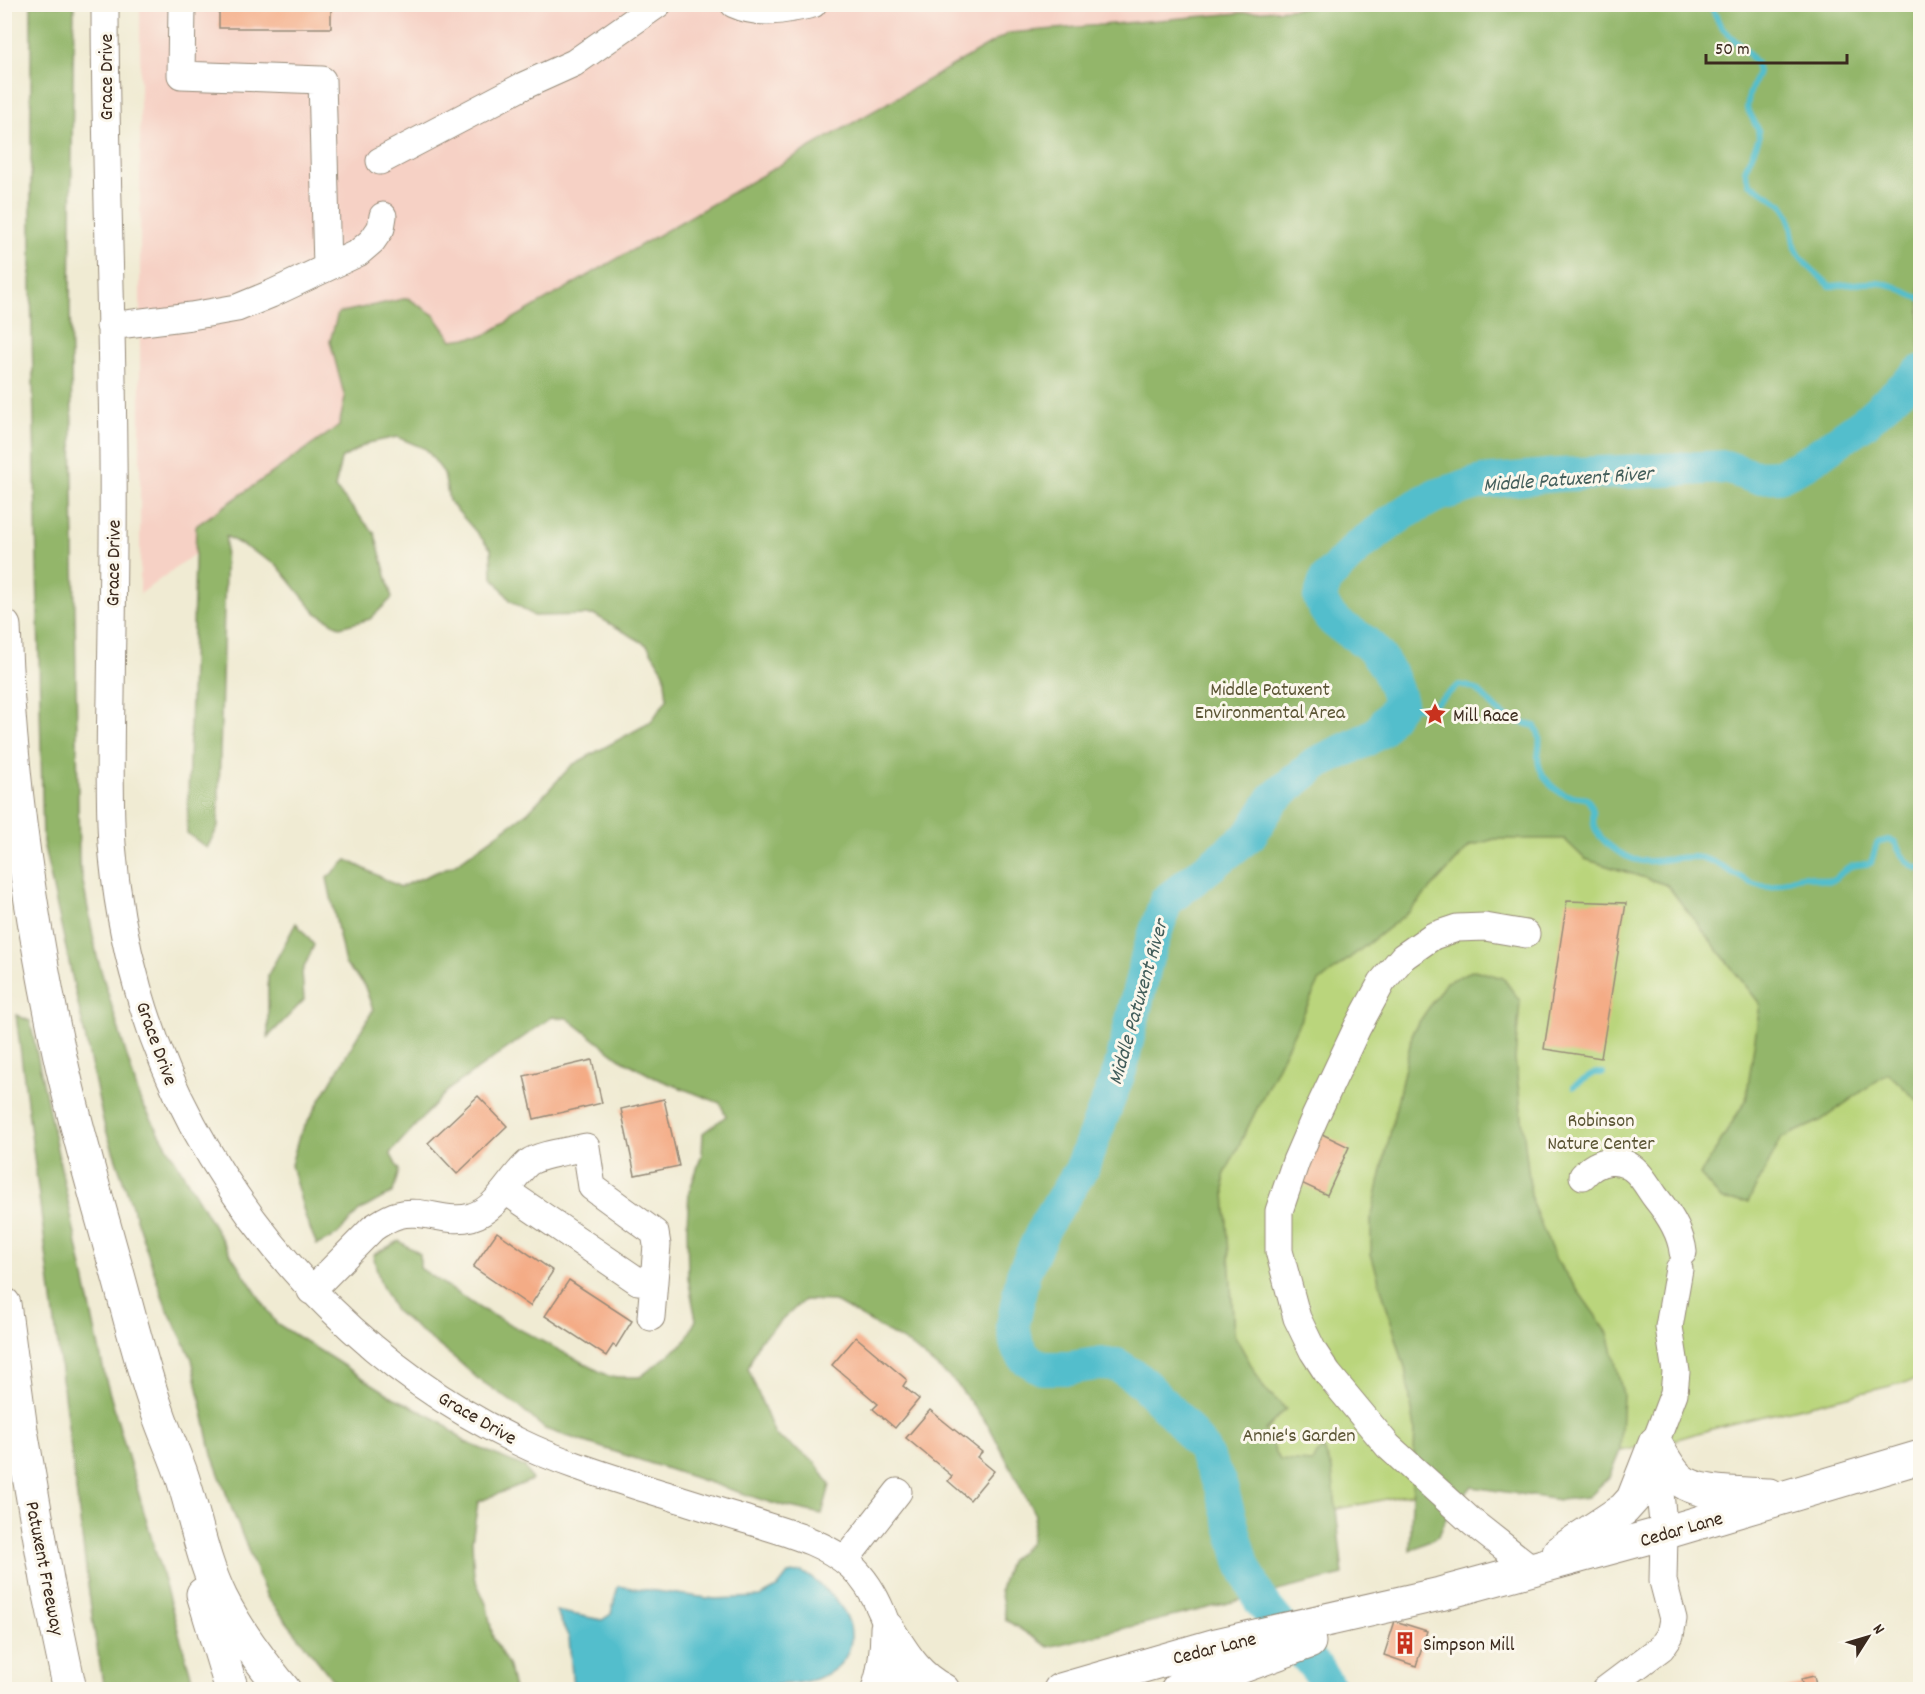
<svg xmlns="http://www.w3.org/2000/svg" width="1925" height="1694" viewBox="0 0 1925 1694" font-family="Dekko,sans-serif">
<style>
.built{fill:#f6d1c5}
.green{fill:#bad57b;stroke:#7a804c;stroke-width:1.5}
.forest{fill:#93b66b;stroke:#677044;stroke-width:1.5}
.water{fill:#52becc;stroke:#467475;stroke-width:1.5}
.lines{fill:none;stroke-linecap:round;stroke-linejoin:round}
.stream{stroke:#52becc;stroke-width:6}
.river{stroke:#52becc;stroke-width:34}
.building{fill:#f4ac86}
.minor-casing{stroke:#968a78;stroke-width:29}
.major-casing{stroke:#968a78;stroke-width:35}
.highway-casing{stroke:#968a78;stroke-width:35}
.minor{stroke:#fff;stroke-width:27}
.major{stroke:#fff;stroke-width:33}
.highway{stroke:#fff;stroke-width:33}
.labels{text-anchor:middle;stroke-width:6;stroke-linejoin:round;paint-order:stroke}
.street-label{font-size:20px;fill:#3b2a1e;stroke:#fbf7ec}
.park-label{font-size:20px;fill:#5b5535;stroke:#fbf7ec}
.poi-label{font-size:20px;fill:#3b2a1e;stroke:#fbf7ec;text-anchor:start}
.water-label{font-size:21px;font-style:italic;fill:#435e5b;stroke:#fbf7ec}
</style>
<rect width="100%" height="100%" fill="#fbf7ec"/>
<filter id="ink" filterUnits="userSpaceOnUse"><feTurbulence type="fractalNoise" baseFrequency=".0167" numOctaves="2"/><feDisplacementMap in="SourceGraphic" scale="12" xChannelSelector="R" yChannelSelector="G"/><feConvolveMatrix kernelMatrix="1 2 1 2 8 2 1 2 1" color-interpolation-filters="sRGB"/></filter>
<filter id="wash" filterUnits="userSpaceOnUse"><feTurbulence type="fractalNoise" baseFrequency=".008" numOctaves="4" result="noise"/><feDisplacementMap in="SourceGraphic" scale="24" xChannelSelector="R" yChannelSelector="G"/><feGaussianBlur stdDeviation="1.35" result="paint"/><feColorMatrix in="noise" values="0 0 0 0 0 0 0 0 0 0 0 0 0 0 0 0 0 1.4 0 .05"/><feComposite in="paint" operator="in"/></filter>
<g filter="url(#wash)">
<rect width="100%" height="100%" fill="#f0ebd3"/>
<path class="built" d="M140 5H1384L449 367 140 594Z"/>
<path class="green" d="M1920 251V1379L1726 1425 1670 1441 1249 1527 1169 468Z"/>
<path class="forest" d="M1345 4 1920 5V1103L1888 1073 1820 1121 1782 1138 1748 1202 1722 1200 1700 1175 1746 1100 1760 1004 1667 885 1585 859 1564 839H1495L1470 846 1410 911 1319 982 1224 1176 1234 1334 1264 1388 1286 1409 1265 1430 1280 1460 1312 1462 1323 1447 1332 1470 1343 1575 1048 1647 1006 1620 1000 1590 1009 1561 1030 1543 1035 1515 990 1428 956 1383 910 1345 834 1301 804 1300 759 1341 748 1368 775 1435 815 1462 830 1485 822 1514 772 1503 545 1429 521 1408 477 1378 457 1360 395 1311 380 1282 373 1255 399 1241 420 1254V1268L481 1309 610 1377H640L684 1343 696 1320 688 1278 687 1224 689 1192 702 1154 703 1133 726 1116 720 1103 655 1078 619 1058 567 1018 552 1017 448 1090 390 1153 399 1170 393 1192 359 1211 337 1235 317 1245 306 1219 291 1165 299 1136 373 1010 364 984 345 964 327 878 347 860 400 887 456 864 528 812 572 765 651 722 667 699 664 672 647 645 595 615 534 616 510 600 492 576 491 549 449 501 444 473 426 449 397 437 368 443 341 459 335 488 375 534 392 598 370 619 340 627 315 612 277 565 226 536 218 827 207 848 187 833 196 526 339 426 345 398 330 341 338 313 408 298 434 315 452 340 483 336 1009 33Z
M31 5H74L70 303 79 861 97 957 140 1100 226 1247 276 1323 393 1397 440 1421 465 1442 525 1467 532 1480 478 1502 472 1541 474 1577 487 1606 493 1638 509 1667 514 1689H340L267 1597 233 1512 212 1455 192 1359 165 1304 104 1124 43 842 31 285Z
M296 923 314 945 302 972 304 1000 268 1037V975Z
M1474 970 1503 978 1520 1001 1515 1059 1532 1203 1556 1260 1608 1333 1623 1394 1620 1451 1609 1477 1588 1497 1560 1500 1472 1487 1450 1508 1439 1536 1410 1551 1415 1429 1405 1368 1371 1254V1219L1413 1031 1446 982Z
M16 1015 30 1021 105 1377 195 1689H104L93 1624Z"/>
<path class="water" d="M802 1572C822 1584 850 1608 851 1634 852 1652 842 1666 827 1674 806 1685 783 1684 760 1685 751 1685 742 1689 733 1690 687 1693 635 1690 587 1690L573 1687 569 1638 556 1611 602 1620 611 1614 618 1586 715 1599 760 1597 777 1588 788 1574Z"/>
<g class="lines">
<path class="stream" d="M1710 4 1721 27 1748 53 1756 63 1758 72 1749 95 1747 108 1758 129 1759 138 1745 170 1749 183 1782 204 1789 215 1795 249 1806 264 1830 286C1851 285 1874 279 1894 286 1903 290 1911 296 1920 298
M1400 703 1427 710 1459 685C1482 687 1483 698 1498 711 1509 720 1522 723 1535 726 1542 737 1539 745 1538 758 1538 772 1551 789 1564 794 1571 797 1579 796 1587 799 1598 812 1590 817 1595 828 1598 835 1605 842 1610 846 1643 872 1658 857 1693 857 1716 858 1732 875 1752 883 1780 894 1782 877 1804 876 1814 875 1821 883 1831 881 1838 879 1841 871 1849 867 1855 864 1864 865 1871 863L1877 843 1888 840 1895 842C1900 854 1905 861 1916 868H1920
M1574 1086 1595 1073H1603"/>
<path class="river" d="M1330 1690 1318 1670 1261 1602 1243 1564 1220 1484 1202 1448 1179 1419 1140 1380 1117 1365 1096 1364 1070 1368H1042L1025 1358 1017 1346 1013 1325 1023 1274 1046 1224 1081 1170 1120 1070 1147 958 1166 901 1250 835 1273 799 1317 763 1362 742 1379 732 1400 703C1394 680 1384 657 1365 642 1343 625 1331 627 1320 598L1326 579 1359 546 1404 513 1435 496 1482 482 1558 475 1726 467 1755 477 1779 476 1808 462 1865 422 1920 372"/>
</g>
<g id="blocks">
<path class="building" d="M219 4H331V28H219Z
M1567 901 1626 903 1601 1058 1544 1049Z
M592 1060 602 1103 534 1119 524 1076Z
M478 1096 507 1126 457 1174 428 1143Z
M664 1099 679 1166 635 1175 621 1109Z
M1322 1134 1349 1147 1327 1195 1299 1182Z
M497 1232 553 1271 530 1306 473 1267Z
M569 1280 632 1321 616 1347 613 1345 606 1356 545 1316Z
M856 1337 907 1380 903 1386 919 1399 895 1428 873 1409 878 1404 832 1365Z
M930 1410 982 1452 977 1457 994 1471 970 1500 948 1481 952 1476 906 1438Z
M1395 1621 1427 1631 1416 1666 1384 1655Z
M1814 1676 1817 1690H1781L1802 1684 1801 1679Z"/>
</g>
</g>
<g filter="url(#ink)">
<use href="#blocks" fill-opacity="0" stroke="#968a78" stroke-width="1.5"/>
<g class="lines">
<g class="minor-casing">
<path id="minor" d="M105 4C105 155 112 305 113 456 114 536 112 617 111 697 110 746 109 795 112 844 119 940 147 1040 193 1125 267 1261 378 1374 519 1442 560 1462 603 1475 647 1489 680 1499 713 1510 747 1520 783 1532 822 1540 851 1566 885 1597 893 1648 905 1690
M182 4 181 75 322 80 327 267
M734 4C760 16 786 10 813 4
M380 161 523 86 574 63 658 4
M110 326 191 316 237 308 271 294 358 253 372 241 381 228 383 216
M1526 934 1485 927 1457 928 1433 936 1403 957 1382 982 1357 1028 1315 1117 1296 1161 1279 1211V1251L1297 1318 1313 1351 1328 1374 1388 1446 1472 1522 1532 1569
M1583 1176C1597 1160 1620 1155 1637 1172 1644 1179 1650 1190 1656 1198 1669 1214 1681 1232 1683 1252
M506 1191 638 1281 654 1282
M311 1291 373 1228C381 1223 389 1217 398 1215 422 1208 447 1224 471 1217 498 1209 509 1180 528 1163 540 1154 571 1151 586 1147L592 1187 655 1233 657 1245 651 1317
M845 1560 898 1492
M1605 1690 1661 1648 1670 1635 1673 1619 1663 1581 1664 1533 1655 1443 1674 1393 1676 1372 1669 1327 1679 1269"/>
</g>
<g class="major-casing">
<path id="major" d="M1655 1443C1662 1455 1668 1468 1678 1478 1697 1496 1744 1493 1769 1495
M1559 1552 1624 1509 1633 1499 1655 1443
M887 1628C903 1653 916 1677 943 1690
M878 1690C885 1669 887 1650 887 1628
M1060 1690 1216 1645 1440 1594 1532 1569 1664 1533 1920 1457
M1177 1690 1309 1642"/>
</g>
<g class="highway-casing">
<path id="highway" d="M4 626C9 769 29 912 59 1052 74 1121 94 1189 113 1257 128 1309 140 1362 158 1413 165 1434 175 1455 182 1476 195 1516 202 1559 221 1598 238 1632 260 1661 284 1690
M4 1304 21 1430 48 1585 70 1690
M203 1594 232 1690"/>
</g>
<use href="#minor" class="minor"/>
<use href="#major" class="major"/>
<use href="#highway" class="highway"/>
</g>
</g>
<defs>
<g id="sight-bare" transform="scale(1.8)"><path d="M0-6L1.8-2.2L6-1.7L2.9 1.2L3.7 5.4L0 3.3L-3.7 5.4L-2.9 1.2L-6-1.7L-1.8-2.2Z" fill="#c8321e" stroke="#fbf7ec" stroke-width="2.5" paint-order="stroke"/></g>
<g id="building-bare" transform="scale(1.8)"><path d="M-4-6H4V6H1V3H-1V6H-4ZM-2.5-4.3h1.7v1.8h-1.7ZM.8-4.3h1.7v1.8H.8ZM-2.5-1h1.7V.8h-1.7ZM.8-1h1.7V.8H.8Z" fill="#c8321e" stroke="#fbf7ec" stroke-width="2.5" paint-order="stroke"/></g>
</defs>
<g fill-rule="evenodd">
<use href="#sight-bare" x="1435" y="714"/>
<use href="#building-bare" x="1405" y="1643"/>
</g>
<g class="labels">
<g class="street-label">
<text transform="translate(105 77) rotate(-90)" y="7">Grace Drive</text>
<text transform="translate(112 563) rotate(-89)" y="7">Grace Drive</text>
<text transform="translate(158 1043) rotate(70)" y="7">Grace Drive</text>
<text transform="translate(478 1417) rotate(30)" y="7">Grace Drive</text>
<text transform="translate(1681 1528) rotate(-16)" y="7">Cedar Lane</text>
<text transform="translate(46 1568) rotate(79)" y="7">Patuxent Freeway</text>
<text transform="translate(1214 1647) rotate(-14)" y="7">Cedar Lane</text>
</g>
<g class="park-label">
<text x="1270" y="695">Middle Patuxent<tspan x="1270" dy="23">Environmental Area</tspan></text>
<text x="1601" y="1126">Robinson<tspan x="1601" dy="23">Nature Center</tspan></text>
<text x="1299" y="1441">Annie's Garden</text>
</g>
<g class="poi-label">
<text x="1453" y="721">Mill Race</text>
<text x="1423" y="1650">Simpson Mill</text>
</g>
<g class="water-label">
<text transform="translate(1568 478) rotate(-4)" y="7">Middle Patuxent River</text>
<text transform="translate(1137 1002) rotate(-74)" y="7">Middle Patuxent River</text>
</g>
</g>
<rect width="1925" height="1694" fill="none" stroke="#fbf7ec" stroke-width="24"/>
<g transform="translate(1868 1637) rotate(53)" stroke="#fbf7ec" stroke-width="4.5" paint-order="stroke">
<path d="M0-4.5L10 22L0 15L-10 22Z" fill="#3b2a1e"/>
<text y="-9" font-size="16" font-weight="bold" text-anchor="middle" fill="#3b2a1e">N</text>
</g>
<path d="M1706 54v9h141v-9" fill="none" stroke="#3b2a1e" stroke-width="3"/>
<text x="1715" y="54" font-size="18" fill="#3b2a1e" stroke="#fbf7ec" stroke-width="4.5" paint-order="stroke">50 m</text>
</svg>
